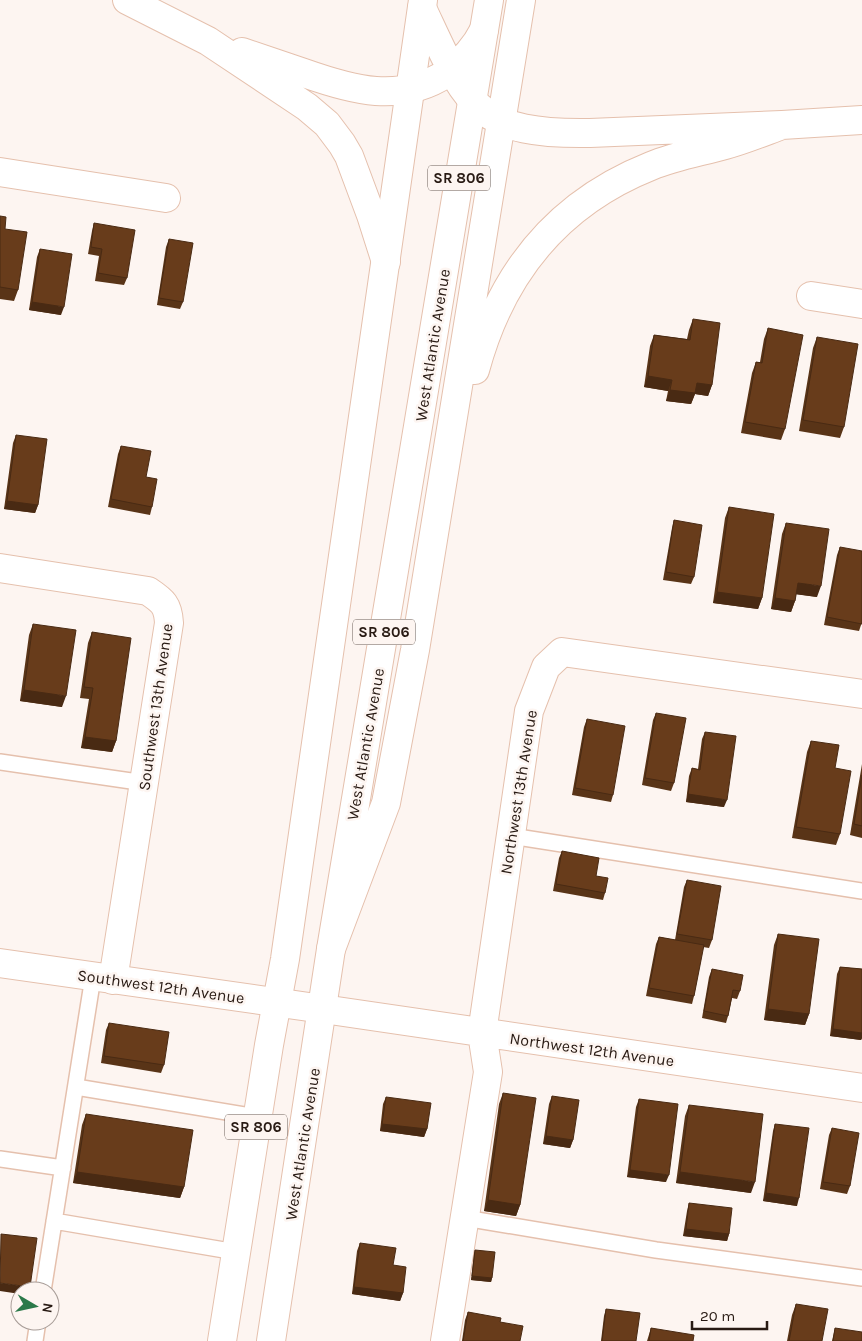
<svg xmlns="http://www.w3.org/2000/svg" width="862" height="1341" viewBox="0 0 862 1341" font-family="Karla,sans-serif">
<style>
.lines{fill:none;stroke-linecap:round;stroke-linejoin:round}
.lane-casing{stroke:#e5c0ad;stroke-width:18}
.street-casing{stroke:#e5c0ad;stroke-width:30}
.secondary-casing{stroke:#e5c0ad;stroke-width:30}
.primary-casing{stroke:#e5c0ad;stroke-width:30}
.highway-casing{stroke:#e5c0ad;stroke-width:30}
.lane{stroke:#fff;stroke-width:15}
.street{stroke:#fff;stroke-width:28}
.secondary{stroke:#fff;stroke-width:28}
.primary{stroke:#fff;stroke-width:28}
.highway{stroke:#fff;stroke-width:28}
.wall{fill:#593417}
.shaded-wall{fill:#492a13}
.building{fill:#683c1b;stroke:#492a13}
.labels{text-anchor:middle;stroke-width:5;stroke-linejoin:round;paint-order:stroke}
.shield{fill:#fdf5f1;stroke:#685c56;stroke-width:1}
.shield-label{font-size:15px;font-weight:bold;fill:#281a13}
.street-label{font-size:16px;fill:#281a13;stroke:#fdf5f1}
</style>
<rect width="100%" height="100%" fill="#fdf5f1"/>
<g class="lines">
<g class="lane-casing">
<path id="lane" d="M0 762 145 783
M511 836 862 891
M76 1087 257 1117
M0 1159 63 1168
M465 1218 656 1250 862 1278
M54 1221 236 1252
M43 1291 93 977
M35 1341 38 1321"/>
</g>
<g class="street-casing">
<path id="street" d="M0 172 166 198
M811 296 862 304
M0 568 148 591C163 601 168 605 169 623L113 980
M323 1009 862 1088
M445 1341 488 1072 482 1033 529 711 546 667 562 652 862 694"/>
</g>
<g class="secondary-casing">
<path id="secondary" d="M0 963 323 1009"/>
</g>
<g class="primary-casing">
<path id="primary" d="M222 1341 269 1045 285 959 423 0
M271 1341 331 949 489 0"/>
</g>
<g class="highway-casing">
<path id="highway" d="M127 0 208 41 307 107 327 124 342 144 349 156 371 215 386 262
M422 8C467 104 474 135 590 133L782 125 862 120
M242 52C263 59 283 66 304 73 352 90 400 104 447 73 463 61 475 48 484 30
M475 370C501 273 558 203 651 166 675 156 700 152 725 145 744 140 763 132 782 125
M331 949 386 803 415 650 521 0"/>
</g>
<use href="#lane" class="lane"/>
<use href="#street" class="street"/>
<use href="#secondary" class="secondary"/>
<use href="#primary" class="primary"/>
<use href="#highway" class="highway"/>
</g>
<path class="wall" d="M0 216 5 229 18 290 14 301 0 299Z
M94 223 127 278 124 285 95 281 99 256 88 254 92 231Z
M169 239 183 302 180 309 157 305 166 247Z
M40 249 61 315 29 310 37 257Z
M693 319 712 385 708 396 695 394 691 404 666 401 668 391 644 387 650 346 654 335 687 339 689 330Z
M768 328 785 429 781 440 741 433 752 373 756 362H760L764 339Z
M817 337 844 427 840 438 799 431 813 348Z
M16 435 38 505 35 513 4 509 13 443Z
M121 446 146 477 152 507 150 515 108 507 118 454Z
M729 507 762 598 758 609 713 603 725 518Z
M674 520 694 577 691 584 663 580 672 528Z
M786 523 817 597 796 594 795 601 791 612 771 609 782 534Z
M840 547 862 622 859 631 824 625 837 555Z
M33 624 62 707 20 701 29 635Z
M92 632 116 741 112 752 81 748 89 699 80 698 88 643Z
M656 713 674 783 671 791 642 785 653 720Z
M587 719 613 795 611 802 572 795 584 727Z
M705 732 724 807 686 802 689 776 692 768 698 769 702 739Z
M811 741 840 834 836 845 792 838 807 752Z
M862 764V838L850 835Z
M562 851 596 876 605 893 603 900 553 891 559 858Z
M687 880 712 940 709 948 703 947 694 996 692 1004 646 996 656 944 659 937 675 940 684 887Z
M778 934 809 1014 805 1025 764 1020 774 945Z
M840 967 862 969V1038L861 1040 830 1036 837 974Z
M712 969 740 991 737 999 732 998 728 1016 726 1023 702 1018 709 977Z
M109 1023 164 1065 161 1073 101 1063 106 1030Z
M503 1093 520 1205 516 1216 484 1211 499 1104Z
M552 1096 573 1140 570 1148 543 1144 549 1104Z
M386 1097 427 1129 424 1137 380 1131 383 1104Z
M639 1099 666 1182 627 1177 636 1107Z
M689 1105 751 1193 676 1183 685 1116Z
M86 1114 184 1187 180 1198 73 1183 82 1125Z
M775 1124 797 1206 763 1201 773 1131Z
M832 1128 850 1186 847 1194 820 1189 829 1135Z
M689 1203 729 1234 727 1241 683 1236 687 1211Z
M360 1243 393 1265 403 1293 400 1301 352 1294 357 1251Z
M475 1250 492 1278 491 1282 471 1280 474 1254Z
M796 1304 822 1341H787L792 1315Z
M606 1309 636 1341H601L604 1316Z
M468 1312 500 1322 520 1341H462L465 1320Z
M651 1328 693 1341H647Z
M835 1328 862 1341H832Z"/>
<path class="shaded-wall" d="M32 302 64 307 61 315 29 310Z
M648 376 672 380 668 391 644 387Z
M697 383 712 385 708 396 695 394 691 404 666 401 670 390Z
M7 501 38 505 35 513 4 509Z
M798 583 821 586 817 597 794 594Z
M717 592 762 598 758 609 713 603Z
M775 598 795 601 791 612 771 609Z
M24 690 66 696 62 707 20 701Z
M85 737 116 741 112 752 81 748Z
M688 794 727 800 724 807 686 802Z
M768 1009 809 1014 805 1025 764 1020Z
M833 1029 862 1033V1038L861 1040 830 1036Z
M382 1124 427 1129 424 1137 380 1131Z
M546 1136 573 1140 570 1148 543 1144Z
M630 1170 669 1175 666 1182 627 1177Z
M77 1172 184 1187 180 1198 73 1183Z
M680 1172 755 1182 751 1193 676 1183Z
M766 1193 799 1198 797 1206 763 1201Z
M488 1200 520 1205 516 1216 484 1211Z
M686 1229 729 1234 727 1241 683 1236Z
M472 1276 492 1278 491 1282 471 1280Z
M0 1283 30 1287 29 1291H20V1294L0 1291Z
M354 1287 403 1293 400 1301 352 1294Z"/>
<path class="building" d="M0 216 6 217 5 229 27 232 18 290 0 287Z
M94 223 135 230 127 278 98 273 102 249 91 247Z
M169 239 193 243 183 302 159 298Z
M40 249 72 254 64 307 32 302Z
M693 319 720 323 712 385 697 383 695 393 670 390 672 380 648 376 654 335 690 340Z
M768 328 803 335 785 429 745 422 756 362 762 363Z
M817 337 858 344 844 427 803 420Z
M16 435 47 439 38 505 7 501Z
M121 446 151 451 146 477 157 479 152 507 111 499Z
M729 507 774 514 762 598 717 592Z
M674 520 702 525 694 577 666 572Z
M786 523 829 529 821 586 798 583 795 601 775 598Z
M840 547 862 551V624L827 617Z
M33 624 76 630 66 696 24 690Z
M92 632 131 638 116 741 85 737 93 688 84 687Z
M656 713 686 718 674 783 645 778Z
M587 719 625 726 613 795 575 788Z
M705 732 736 736 727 800 688 794 692 768 700 770Z
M811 741 839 745 835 768 851 771 840 834 796 827Z
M862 775V826L854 824Z
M562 851 599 858 596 876 608 878 605 893 556 884Z
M687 880 721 886 712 940 677 934Z
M778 934 819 939 809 1014 768 1009Z
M659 937 704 945 694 996 649 988Z
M840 967 862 969V1033L833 1029Z
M712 969 743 975 740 991 733 990 728 1016 704 1011Z
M109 1023 169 1032 164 1065 104 1056Z
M503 1093 536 1098 520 1205 488 1200Z
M552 1096 579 1100 573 1140 546 1136Z
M386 1097 431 1103 427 1129 382 1124Z
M639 1099 678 1104 669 1175 630 1170Z
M689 1105 763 1114 755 1182 680 1172Z
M86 1114 193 1130 184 1187 77 1172Z
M775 1124 809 1128 799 1198 766 1193Z
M832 1128 859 1133 850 1186 823 1182Z
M689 1203 732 1208 729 1234 686 1229Z
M1 1234 37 1238 30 1287 0 1283Z
M360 1243 396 1248 393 1265 406 1267 403 1293 354 1287Z
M475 1250 495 1252 492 1278 472 1276Z
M796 1304 828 1309 822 1341H789Z
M606 1309 640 1313 636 1341H602Z
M468 1312 501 1318 500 1322 523 1326 520 1341H463Z
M651 1328 694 1335 693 1341H649Z
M835 1328 862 1332V1341H833Z"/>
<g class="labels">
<g class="shield">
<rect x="428" y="165.5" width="62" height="25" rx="4"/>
<rect x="353" y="619.5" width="62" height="25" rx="4"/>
<rect x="225" y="1114.5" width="62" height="25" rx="4"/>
</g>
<g class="shield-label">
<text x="459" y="183">SR 806</text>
<text x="384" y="637">SR 806</text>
<text x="256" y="1132">SR 806</text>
</g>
<g class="street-label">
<text transform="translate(432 345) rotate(-81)" y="6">West Atlantic Avenue</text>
<text transform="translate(155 707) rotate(-82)" y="6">Southwest 13th Avenue</text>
<text transform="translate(365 744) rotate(-80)" y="6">West Atlantic Avenue</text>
<text transform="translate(518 792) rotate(-81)" y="6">Northwest 13th Avenue</text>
<text transform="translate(161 986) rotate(8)" y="6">Southwest 12th Avenue</text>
<text transform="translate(592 1049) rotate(8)" y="6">Northwest 12th Avenue</text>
<text transform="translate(302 1144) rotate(-81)" y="6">West Atlantic Avenue</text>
</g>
</g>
<g transform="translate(35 1306) rotate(99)"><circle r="24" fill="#fdf5f1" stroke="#a89d98"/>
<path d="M0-4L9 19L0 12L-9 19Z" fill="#2b7949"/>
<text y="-8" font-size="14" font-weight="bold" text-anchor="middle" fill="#281a13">N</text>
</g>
<path d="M692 1321v8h75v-8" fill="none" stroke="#281a13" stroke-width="2.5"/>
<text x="700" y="1321" font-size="15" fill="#281a13" stroke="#fdf5f1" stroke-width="4" paint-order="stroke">20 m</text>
</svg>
